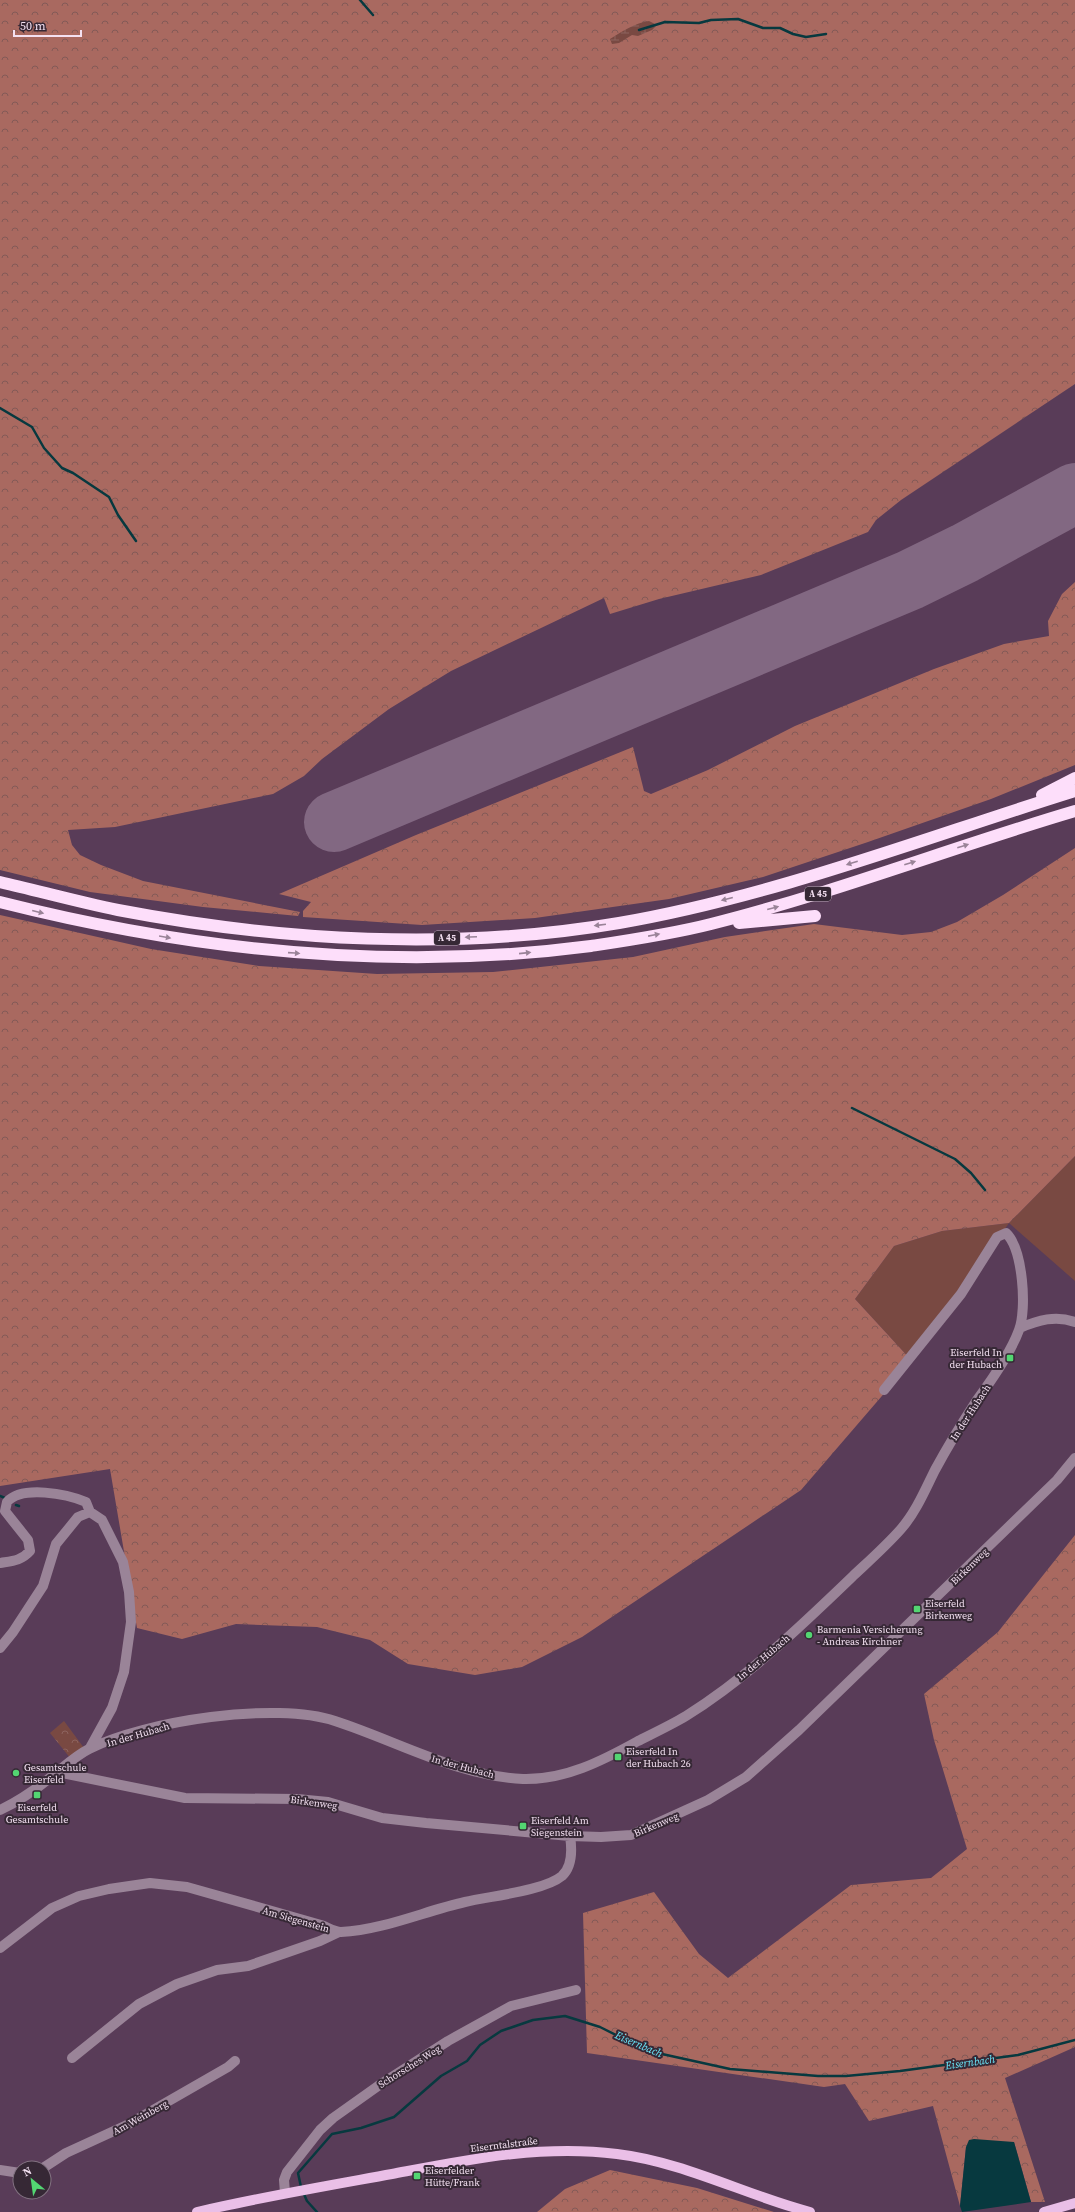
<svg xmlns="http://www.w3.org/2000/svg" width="1075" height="2212" viewBox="0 0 1075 2212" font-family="'Source Serif 4',serif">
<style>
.grass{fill:#794942}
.forest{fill:url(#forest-crowns)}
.wetland{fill:url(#wetland-marsh)}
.park{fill:url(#park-crowns)}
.water{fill:#07393f}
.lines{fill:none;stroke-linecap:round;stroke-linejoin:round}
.stream{stroke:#07393f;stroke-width:2.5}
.runway{stroke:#826882;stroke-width:60}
.minor{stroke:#9a8498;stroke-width:10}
.major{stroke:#eabfe7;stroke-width:10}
.highway{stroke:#fddefa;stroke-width:12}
.oneway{fill:#9a8398}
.poi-dot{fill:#53d672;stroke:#362835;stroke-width:1.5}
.labels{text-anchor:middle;stroke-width:4;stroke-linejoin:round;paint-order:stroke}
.shield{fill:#362835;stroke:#bbaab9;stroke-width:1}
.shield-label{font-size:9px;font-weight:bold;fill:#f4e1f2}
.poi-label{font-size:10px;fill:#f4e1f2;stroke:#362835;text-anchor:start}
.street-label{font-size:10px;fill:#f4e1f2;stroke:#362835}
.water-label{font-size:11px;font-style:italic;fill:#6ae8fb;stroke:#362835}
</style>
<defs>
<pattern id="forest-crowns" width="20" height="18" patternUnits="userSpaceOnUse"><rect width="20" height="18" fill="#a96960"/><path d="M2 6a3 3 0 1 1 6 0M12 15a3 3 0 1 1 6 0" fill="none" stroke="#835a57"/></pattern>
<pattern id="wetland-marsh" width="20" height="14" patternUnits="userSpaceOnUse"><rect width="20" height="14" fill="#794942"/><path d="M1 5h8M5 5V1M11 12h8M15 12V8" fill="none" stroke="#8d635e"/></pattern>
<pattern id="park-crowns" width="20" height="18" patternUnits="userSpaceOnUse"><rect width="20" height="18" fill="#794942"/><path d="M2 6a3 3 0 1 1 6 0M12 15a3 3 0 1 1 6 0" fill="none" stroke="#8d635e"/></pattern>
</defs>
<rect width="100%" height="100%" fill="#593c58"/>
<path class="grass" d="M1075 1156V1281L1009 1223 912 1361 855 1299 894 1246 942 1231 1009 1223Z"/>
<path class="forest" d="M0 0H1075V384L901 500 876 520 868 532 761 575 659 599 610 614 604 598 451 671 389 709 322 759 304 776 273 794 115 827 68 830 72 845 80 855 101 865 143 881 300 912 298 916 203 907 90 892 0 870Z
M1075 582V765L991 799 868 842 763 877 669 899 535 918 422 925 303 917V911L311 902 279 894 416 835 633 747 644 791 651 794 708 770 795 726 934 669 1004 644 1049 636 1048 621 1062 594Z
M1075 848V1156L1009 1223 942 1231 894 1246 855 1299 912 1361 801 1490 582 1637 522 1667 475 1675 408 1664 370 1640 317 1627 236 1624 182 1639 137 1628 110 1469 0 1486V915L151 949 259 966 377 974 493 972 633 957 725 937 814 924 902 935 931 932 957 922 1003 895Z
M1075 1535V2047L1005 2078 1045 2202H1031L1014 2142 966 2147 960 2206 933 2106 869 2121 845 2084 824 2087 587 2053 583 1913 654 1892 699 1954 728 1978 851 1885 931 1878 967 1849 934 1740 924 1694 998 1632Z
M610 2170 697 2188 774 2212H537L565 2189Z"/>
<path class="wetland" d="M649 21 657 25 652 30 638 36 632 35 619 43 612 44 610 39C623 31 635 23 649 21Z"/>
<path class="park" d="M64 1721 84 1748 71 1759 50 1733Z"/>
<path class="water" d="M974 2139 1014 2142 1031 2202 962 2212 960 2206 966 2147 969 2140Z"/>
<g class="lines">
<path class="stream" d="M360 0 373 15
M639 30 665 22 699 23 711 20 738 19 763 28H780L793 34 806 37 826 34
M0 408 32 427 44 448 62 468 73 473 109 497 118 515 136 541
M852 1108 955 1159 971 1173 985 1190
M0 1496 5 1498
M16 1505 19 1506
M301 2187 298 2173 332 2134 361 2128 394 2117 441 2076 467 2061 480 2045 501 2031 533 2020 565 2016 600 2027 632 2043 662 2054 730 2069 818 2076H846L900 2071 1018 2055 1075 2040
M303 2192 307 2201 317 2212"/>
<path class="runway" d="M334 822 910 580 965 553 1075 493"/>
<path class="minor" d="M1020 1328C1038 1320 1056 1315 1075 1322
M0 1563C12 1561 21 1561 30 1551L28 1540 5 1511 7 1502C22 1485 67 1494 86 1502L90 1512 102 1520 123 1562 129 1592 131 1622 124 1672 112 1708 90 1748
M0 1648 13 1632 43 1586 56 1544 78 1517 90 1512
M57 1772 185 1798 297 1799 328 1802 382 1818 426 1823 570 1836 601 1837 631 1835 708 1800 746 1777 799 1730 1057 1480 1075 1458
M0 1810C19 1801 35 1790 51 1777 64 1767 75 1756 89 1749 145 1721 276 1701 335 1721 397 1741 457 1776 523 1779 565 1780 602 1761 638 1741 654 1733 671 1725 686 1716 747 1678 801 1626 853 1576 869 1561 886 1546 901 1529 916 1512 925 1490 935 1470 948 1446 962 1423 977 1400 991 1381 1011 1352 1019 1330 1027 1309 1023 1249 1006 1233L997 1237 961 1294 884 1390
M0 1948 52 1908 79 1896 109 1889 150 1883 187 1887 321 1925C327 1927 335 1932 341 1932 383 1930 425 1911 465 1902 490 1896 544 1891 562 1876 573 1866 572 1849 570 1836
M72 2058 139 2004 177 1984 217 1970 248 1966 320 1941 339 1932
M43 2168 66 2153 127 2125 228 2067 235 2061
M0 2170 20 2173
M285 2193 284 2180 287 2172 320 2130 333 2118 378 2086 448 2041 511 2006 576 1990"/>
<path class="major" d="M197 2212C261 2197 326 2186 392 2174 466 2160 541 2144 617 2154 684 2162 745 2195 810 2212
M1044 2212 1075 2203"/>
<path class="highway" d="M1042 795 1075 778
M0 882C39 891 79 902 118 910 280 941 455 951 619 923 775 896 924 838 1075 791
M0 902C194 951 393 972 591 946 631 940 672 934 711 924 834 893 953 847 1075 811
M739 923 815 916"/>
</g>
<defs><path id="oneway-solid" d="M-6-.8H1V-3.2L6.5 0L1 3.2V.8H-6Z"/></defs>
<g class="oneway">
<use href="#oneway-solid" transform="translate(963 846) rotate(-18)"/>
<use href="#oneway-solid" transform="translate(852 863) rotate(163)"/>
<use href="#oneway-solid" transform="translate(910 863) rotate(-18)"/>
<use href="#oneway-solid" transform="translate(727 899) rotate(166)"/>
<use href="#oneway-solid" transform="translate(773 908) rotate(-15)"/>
<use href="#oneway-solid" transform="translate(38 912) rotate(14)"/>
<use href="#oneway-solid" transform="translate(600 925) rotate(173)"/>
<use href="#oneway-solid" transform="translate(654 935) rotate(-11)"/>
<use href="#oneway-solid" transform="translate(165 937) rotate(10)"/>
<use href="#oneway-solid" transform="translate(471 937) rotate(178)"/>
<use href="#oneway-solid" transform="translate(294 953) rotate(4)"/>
<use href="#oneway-solid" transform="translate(525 953) rotate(-6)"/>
</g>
<g class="poi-dot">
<rect x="1006" y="1354" width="8" height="8" rx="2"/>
<rect x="913" y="1605" width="8" height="8" rx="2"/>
<circle cx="809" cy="1635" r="4"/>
<rect x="614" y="1753" width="8" height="8" rx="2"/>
<circle cx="16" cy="1773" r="4"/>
<rect x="33" y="1791" width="8" height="8" rx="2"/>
<rect x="519" y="1822" width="8" height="8" rx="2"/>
<rect x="413" y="2172" width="8" height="8" rx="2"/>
</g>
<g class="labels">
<g class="shield">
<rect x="805" y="887" width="26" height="14" rx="3"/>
<rect x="434" y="931" width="26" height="14" rx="3"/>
</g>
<g class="shield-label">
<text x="818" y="897">A 45</text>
<text x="447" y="941">A 45</text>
</g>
<g class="poi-label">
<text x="1002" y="1356" text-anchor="end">Eiserfeld In<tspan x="1002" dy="12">der Hubach</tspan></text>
<text x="925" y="1607">Eiserfeld<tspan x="925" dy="12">Birkenweg</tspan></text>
<text x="817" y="1633">Barmenia Versicherung<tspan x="817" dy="12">- Andreas Kirchner</tspan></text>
<text x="626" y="1755">Eiserfeld In<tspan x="626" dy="12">der Hubach 26</tspan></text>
<text x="24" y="1771">Gesamtschule<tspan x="24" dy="12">Eiserfeld</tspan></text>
<text x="37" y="1811" text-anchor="middle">Eiserfeld<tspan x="37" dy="12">Gesamtschule</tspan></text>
<text x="531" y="1824">Eiserfeld Am<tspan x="531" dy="12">Siegenstein</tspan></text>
<text x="425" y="2174">Eiserfelder<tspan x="425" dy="12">Hütte/Frank</tspan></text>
</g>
<g class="street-label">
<text transform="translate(970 1412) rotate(-57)" y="4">In der Hubach</text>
<text transform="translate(969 1566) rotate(-44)" y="4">Birkenweg</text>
<text transform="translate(763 1657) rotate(-40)" y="4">In der Hubach</text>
<text transform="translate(138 1734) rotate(-16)" y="4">In der Hubach</text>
<text transform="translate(463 1766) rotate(15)" y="4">In der Hubach</text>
<text transform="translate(314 1802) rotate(8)" y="4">Birkenweg</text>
<text transform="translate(656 1824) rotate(-23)" y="4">Birkenweg</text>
<text transform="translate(296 1919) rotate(16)" y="4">Am Siegenstein</text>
<text transform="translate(409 2066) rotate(-32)" y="4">Schorsches Weg</text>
<text transform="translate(140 2117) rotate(-29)" y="4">Am Weinberg</text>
<text transform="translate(504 2144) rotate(-7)" y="4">Eiserntalstraße</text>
</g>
<g class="water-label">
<text transform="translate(639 2044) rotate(23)" y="4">Eisernbach</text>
<text transform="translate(970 2062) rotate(-8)" y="4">Eisernbach</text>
</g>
</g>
<g transform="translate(32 2180) rotate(331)"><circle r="19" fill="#362835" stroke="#827281"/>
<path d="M0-3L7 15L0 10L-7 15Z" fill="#53d672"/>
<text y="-6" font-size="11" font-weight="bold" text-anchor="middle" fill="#f4e1f2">N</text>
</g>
<path d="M14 30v6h67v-6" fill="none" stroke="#f4e1f2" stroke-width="2"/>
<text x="20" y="30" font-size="12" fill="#f4e1f2" stroke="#362835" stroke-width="3" paint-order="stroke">50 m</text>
</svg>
